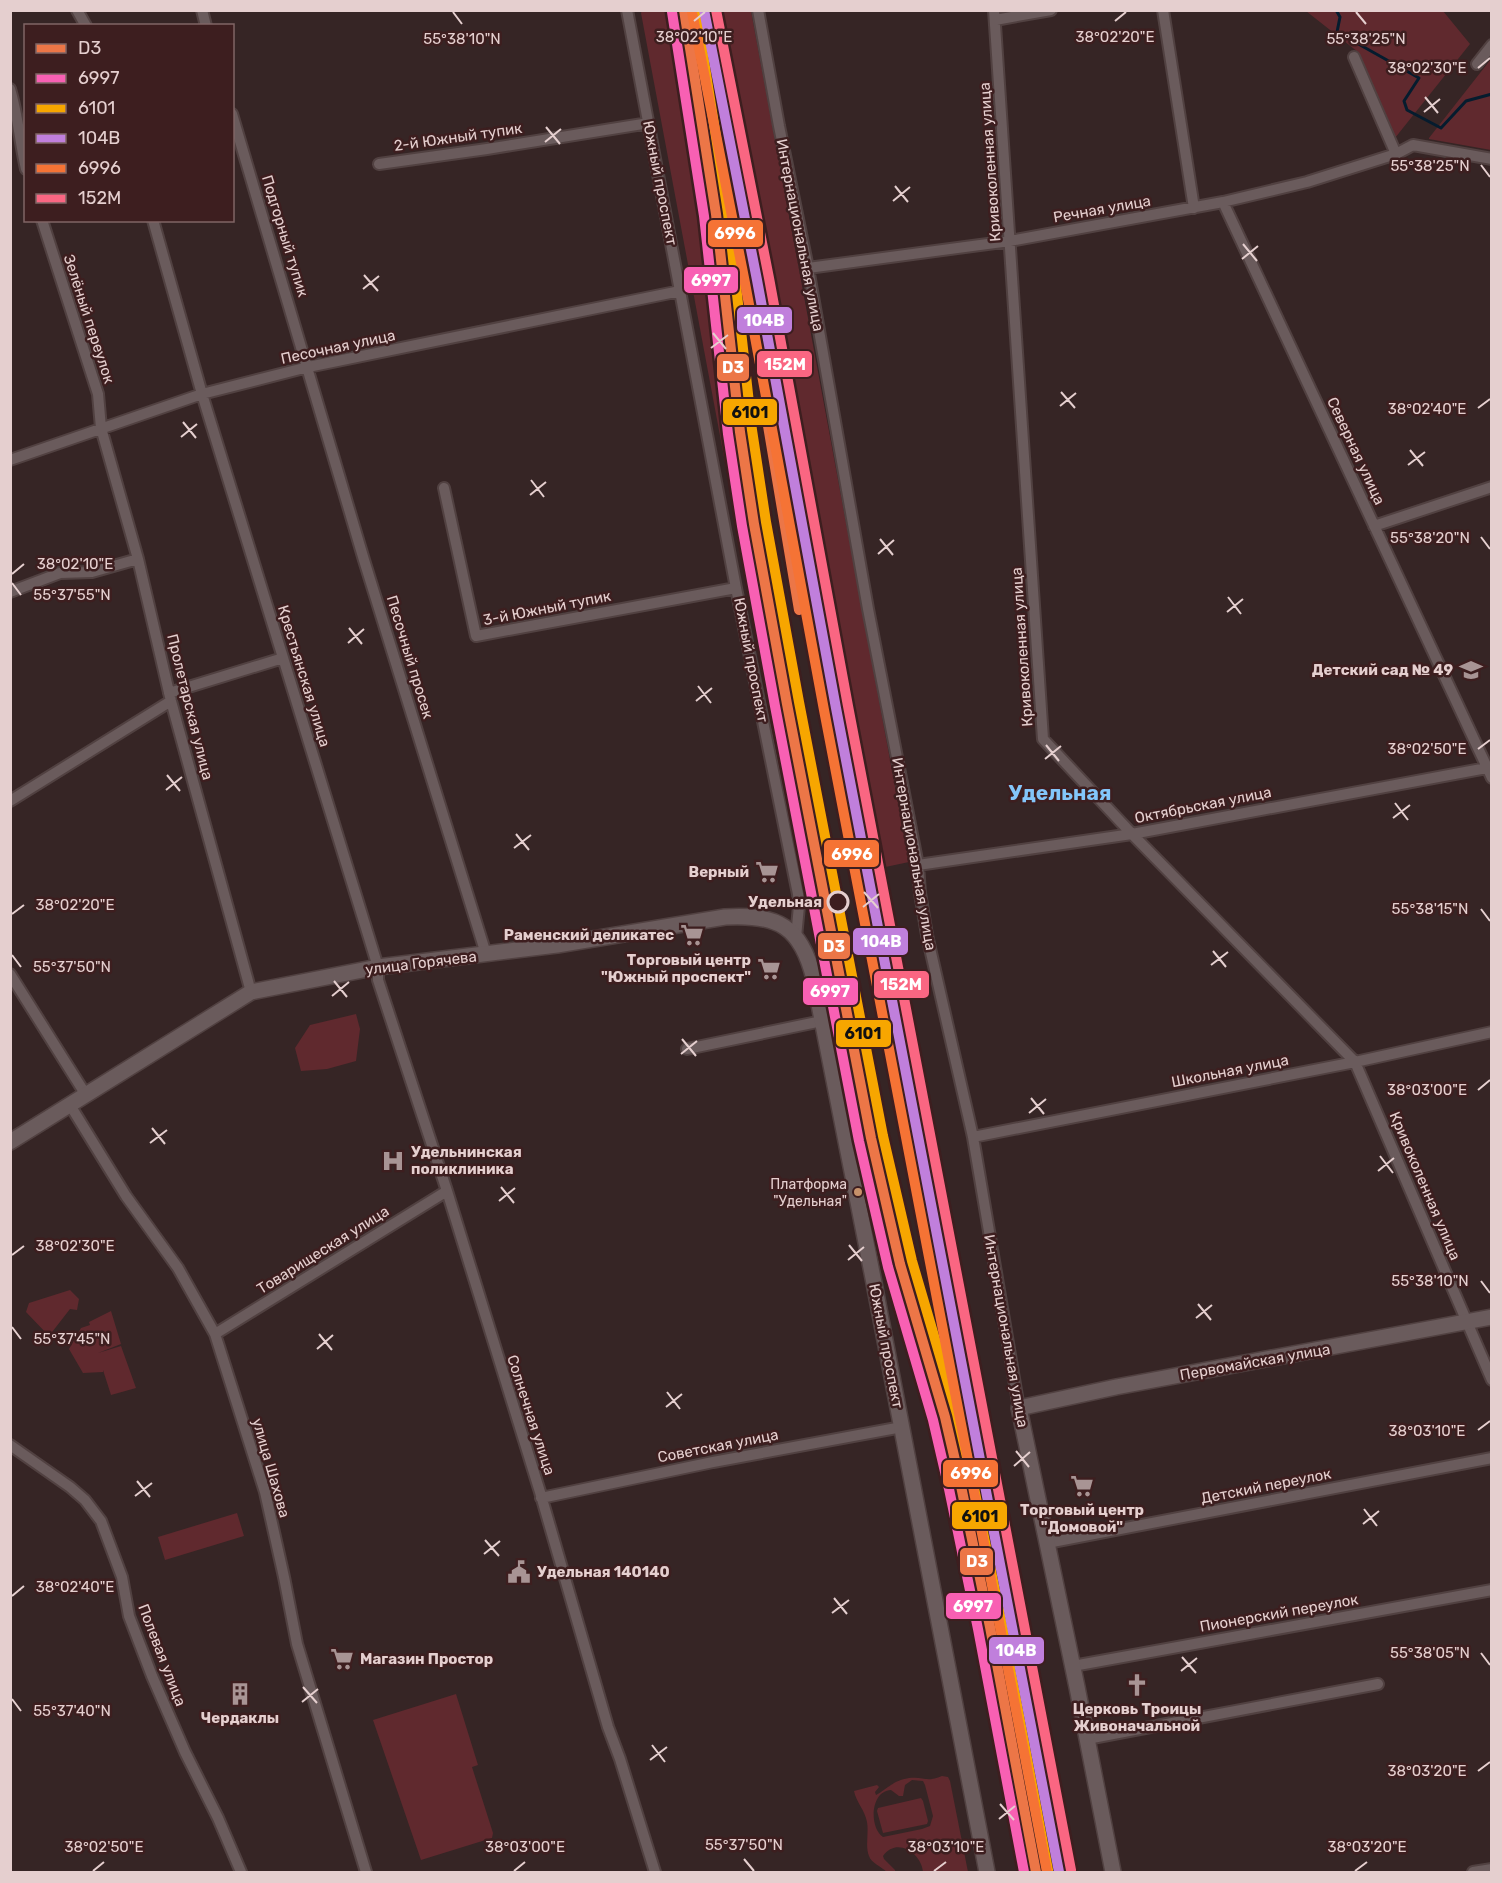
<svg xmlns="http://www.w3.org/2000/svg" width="1502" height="1883" viewBox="0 0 1502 1883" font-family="Rubik,sans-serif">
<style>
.green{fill:#60292e;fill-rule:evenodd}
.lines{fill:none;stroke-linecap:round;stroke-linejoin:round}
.stream{stroke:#051c2e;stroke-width:3}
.minor-casing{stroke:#514141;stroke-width:14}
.secondary-casing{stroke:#514141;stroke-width:18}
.minor{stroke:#6a5b5c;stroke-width:10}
.secondary{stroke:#6a5b5c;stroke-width:15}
.rail-1-casing{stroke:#3d1e1f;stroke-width:15}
.rail-2-casing{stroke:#3d1e1f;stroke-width:15}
.rail-3-casing{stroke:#3d1e1f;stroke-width:15}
.rail-4-casing{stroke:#3d1e1f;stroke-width:15}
.rail-5-casing{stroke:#3d1e1f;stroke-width:15}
.rail-6-casing{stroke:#3d1e1f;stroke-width:15}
.rail-1{stroke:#ec7647;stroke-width:10}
.rail-2{stroke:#f860b3;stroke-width:10}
.rail-3{stroke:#f7a600;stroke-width:10}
.rail-4{stroke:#c07fdc;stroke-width:10}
.rail-5{stroke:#f57335;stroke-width:10}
.rail-6{stroke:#fa6682;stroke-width:10}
.ticks{fill:none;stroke:#e5cfcf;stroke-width:2}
.stop-dot{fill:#3d1e1f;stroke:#e5cfcf;stroke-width:3}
.bus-dot{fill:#c7916a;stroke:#3d1e1f;stroke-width:2}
.labels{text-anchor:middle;stroke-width:5;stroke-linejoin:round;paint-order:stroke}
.bus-label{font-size:14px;fill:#e5cfcf;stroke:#3d1e1f;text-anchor:end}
.street-label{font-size:15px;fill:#e5cfcf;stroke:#3d1e1f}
.poi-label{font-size:15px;font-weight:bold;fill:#e5cfcf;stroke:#3d1e1f;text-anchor:end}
.stop-label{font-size:15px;font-weight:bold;fill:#e5cfcf;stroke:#3d1e1f;text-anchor:end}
.district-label{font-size:21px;font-weight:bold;fill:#83c6fa;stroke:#3d1e1f}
.ticks-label{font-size:15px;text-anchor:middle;fill:#e5cfcf;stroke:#3d1e1f;stroke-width:5;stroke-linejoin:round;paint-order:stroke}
.line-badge{stroke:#3d1e1f;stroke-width:2}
.badge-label{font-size:16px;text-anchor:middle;font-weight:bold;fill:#fff}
.pale-badge-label{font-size:16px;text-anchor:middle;font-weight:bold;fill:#111}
</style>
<rect width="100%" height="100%" fill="#362525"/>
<path class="green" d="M642 11H673L700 144 717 322 793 777 784 778 641 13Z
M714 11H751L909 862 876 869Z
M1306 11H1443L1470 44 1395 138 1358 52Z
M1491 59V150L1429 139V138Z
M356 1014 360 1029 356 1061 327 1069 301 1071 295 1048 310 1025Z
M70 1290 79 1299 77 1310 70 1309 49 1336 26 1312 29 1303Z
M111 1311 121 1344 98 1353 121 1346 136 1388 111 1395 103 1370V1372L83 1373 69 1349 81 1328 90 1325 89 1322Z
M237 1513 244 1536 165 1560 158 1537Z
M456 1694 478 1765 472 1767 493 1833 492 1838 421 1860 373 1720Z
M942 1776 948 1777 950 1781 968 1872H923C922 1854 897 1836 883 1856L884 1859 895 1870V1872H887C882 1867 871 1863 869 1856 865 1846 869 1833 867 1822 865 1810 856 1802 854 1791L877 1785 879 1787 875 1792 876 1795C889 1788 892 1781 909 1778 924 1776 926 1783 942 1776ZM912 1780 923 1781 925 1785 933 1816 930 1826 922 1829 883 1837C869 1828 870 1791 891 1790L899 1796H903L905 1785Z
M921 1798 923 1801 928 1821 927 1824 883 1833 877 1811 878 1808Z"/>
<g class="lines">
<path class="stream" d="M1336 10 1340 17 1337 32 1419 78 1404 101 1407 110 1441 128 1466 101 1492 94"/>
<g class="minor-casing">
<path id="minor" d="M77 10 86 26
M202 10 206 26
M627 10 736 588 798 894 799 906 796 937
M758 10 779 126 808 268 868 609 918 865 920 893 927 935 973 1137 1019 1408
M994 10 1043 739 1132 834 1355 1062 1492 1380
M1163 10 1194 208
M995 20 1051 10
M1354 57 1396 154 1413 145 1492 159
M1477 64 1492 45
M10 89C18 116 20 142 26 169
M232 114 364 560 486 954
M379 164 487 149 649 123
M1223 202 1492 778
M42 220 98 394 101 428 138 559 171 701 251 992
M153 220 202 394 378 967V980L447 1191 540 1492 608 1727 620 1759 655 1872
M808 268 1010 241 1223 202 1307 182 1396 154
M10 460 202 394 308 367 680 291
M444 488 476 636 736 588
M1374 526 1492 487
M10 592 60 573 92 572 138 559
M169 693 283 658
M10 801 171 701
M918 865 1132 834 1492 767
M10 974 86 1095
M687 1049 822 1021
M70 1105 126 1196 178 1268 215 1334 265 1492 284 1577 297 1644 366 1872
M973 1137 1355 1062 1492 1032
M215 1334 447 1191
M10 1445 70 1487 85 1500 101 1521 122 1577 129 1616 152 1676 185 1752 218 1818 241 1872
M541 1498 713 1462 902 1427
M1047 1543 1492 1458
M1073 1666 1492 1590
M1087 1739 1378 1684
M1473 1872 1492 1869"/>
</g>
<g class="secondary-casing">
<path id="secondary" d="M10 1142 251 992 378 967 557 945 725 917C778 914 801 926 814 979L874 1283 987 1872
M1113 1872 1077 1687 1019 1408 1116 1387 1492 1317"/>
</g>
<use href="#minor" class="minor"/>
<use href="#secondary" class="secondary"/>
<g class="rail-1-casing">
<path id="rail-1" d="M684 10 716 214 740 432 754 524 787 704 871 1138 900 1264 945 1417 961 1486 990 1627 1036 1872
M767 420 799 610"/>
</g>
<g class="rail-2-casing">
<path id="rail-2" d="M672 12 704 216 728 434 742 526 775 706 859 1141 888 1267 933 1420 949 1489 978 1629 1024 1872"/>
</g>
<g class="rail-3-casing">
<path id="rail-3" d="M696 10 728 213 752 430 766 522 799 702 883 1136 912 1261 957 1414 973 1483 1002 1625 1048 1870"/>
</g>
<g class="rail-4-casing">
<path id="rail-4" d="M704 10 757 280 836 708 1059 1872"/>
</g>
<g class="rail-5-casing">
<path id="rail-5" d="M692 12 745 283 824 710 1047 1872"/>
</g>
<g class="rail-6-casing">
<path id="rail-6" d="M716 10 769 278 848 706 1071 1870"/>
</g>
<use href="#rail-1" class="rail-1"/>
<use href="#rail-2" class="rail-2"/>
<use href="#rail-3" class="rail-3"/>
<use href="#rail-4" class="rail-4"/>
<use href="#rail-5" class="rail-5"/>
<use href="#rail-6" class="rail-6"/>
</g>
<path class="ticks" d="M453 12 462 24M1356 12 1366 24M694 21 705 12M1115 21 1126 12M1478 68 1490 58M1425 97 1438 113M1424 112 1440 99M546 127 560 144M545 142 561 129M1481 165 1490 177M895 186 908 202M893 201 910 187M1243 244 1257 261M1242 259 1258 246M364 275 378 291M363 289 379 276M713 333 726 349M711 348 728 335M1061 392 1075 408M1060 406 1076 393M1478 408 1490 399M183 422 196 438M181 437 197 424M1410 450 1423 466M1408 465 1425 452M531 480 544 497M530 495 546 482M1481 537 1490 549M880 539 893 555M878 554 894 540M12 574 24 564M12 583 21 595M1228 597 1241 614M1227 612 1243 599M349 628 362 644M348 643 364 629M698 686 711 703M696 701 712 688M1046 745 1059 761M1478 749 1490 740M1045 759 1061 746M167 775 180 791M166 790 182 777M1395 803 1408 820M1393 818 1410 805M516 834 529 850M514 848 531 835M864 892 878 908M863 907 879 894M1481 909 1490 921M12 914 24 905M1213 951 1226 967M12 955 21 967M1211 965 1228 952M334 981 347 997M332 996 349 982M682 1039 696 1056M681 1054 697 1041M1478 1090 1490 1080M1031 1098 1044 1114M1029 1113 1046 1099M152 1128 165 1144M150 1143 167 1130M1380 1156 1393 1173M1378 1171 1394 1158M501 1187 514 1203M499 1201 515 1188M849 1245 862 1261M12 1255 24 1246M848 1260 864 1247M1481 1281 1490 1293M1198 1304 1211 1320M1196 1318 1212 1305M12 1327 21 1339M319 1334 332 1350M317 1349 333 1335M667 1392 680 1409M666 1407 682 1394M1478 1430 1490 1421M1016 1451 1029 1467M1014 1466 1030 1452M137 1481 150 1497M135 1496 152 1483M1364 1509 1377 1526M1363 1524 1379 1511M485 1540 499 1556M484 1554 500 1541M12 1596 24 1586M834 1598 847 1614M832 1613 849 1600M1481 1653 1490 1665M1182 1657 1196 1673M1181 1671 1197 1658M303 1687 317 1703M12 1699 21 1711M302 1702 318 1689M652 1745 665 1762M650 1760 667 1747M1478 1771 1490 1762M1000 1804 1014 1820M999 1819 1015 1806M744 1859 754 1871M93 1871 104 1862M514 1871 525 1862M934 1871 946 1862M1355 1871 1367 1862"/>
<defs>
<g id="school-bare" transform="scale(1.8)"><path d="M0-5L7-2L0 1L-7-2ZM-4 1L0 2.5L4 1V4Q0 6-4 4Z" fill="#a89494" stroke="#3d1e1f" stroke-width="2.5" paint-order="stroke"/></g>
<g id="supermarket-bare" transform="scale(1.8)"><path d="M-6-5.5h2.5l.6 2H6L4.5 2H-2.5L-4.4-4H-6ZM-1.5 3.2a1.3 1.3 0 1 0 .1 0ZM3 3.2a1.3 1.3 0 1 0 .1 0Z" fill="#a89494" stroke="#3d1e1f" stroke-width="2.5" paint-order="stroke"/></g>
<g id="hospital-bare" transform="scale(1.8)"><path d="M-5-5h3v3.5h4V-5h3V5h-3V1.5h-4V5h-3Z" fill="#a89494" stroke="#3d1e1f" stroke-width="2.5" paint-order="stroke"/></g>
<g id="civic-bare" transform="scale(1.8)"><path d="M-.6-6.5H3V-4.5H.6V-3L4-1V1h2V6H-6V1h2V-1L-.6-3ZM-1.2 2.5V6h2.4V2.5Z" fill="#a89494" stroke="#3d1e1f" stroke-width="2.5" paint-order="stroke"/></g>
<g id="church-bare" transform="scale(1.8)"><path d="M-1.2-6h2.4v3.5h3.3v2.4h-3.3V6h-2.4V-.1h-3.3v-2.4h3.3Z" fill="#a89494" stroke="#3d1e1f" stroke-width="2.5" paint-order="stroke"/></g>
<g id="building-bare" transform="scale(1.8)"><path d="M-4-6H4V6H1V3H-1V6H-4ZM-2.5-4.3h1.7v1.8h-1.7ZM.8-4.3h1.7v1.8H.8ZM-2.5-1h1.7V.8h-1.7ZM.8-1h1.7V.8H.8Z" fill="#a89494" stroke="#3d1e1f" stroke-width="2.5" paint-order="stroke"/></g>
</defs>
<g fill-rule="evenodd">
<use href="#school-bare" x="1471" y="670"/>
<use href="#supermarket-bare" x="767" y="872"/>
<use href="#supermarket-bare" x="692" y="935"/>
<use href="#supermarket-bare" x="769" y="969"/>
<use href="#hospital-bare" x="393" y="1161"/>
<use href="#supermarket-bare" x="1082" y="1486"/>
<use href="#civic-bare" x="519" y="1572"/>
<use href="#supermarket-bare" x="342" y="1659"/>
<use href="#church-bare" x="1137" y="1685"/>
<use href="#building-bare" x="240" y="1694"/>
</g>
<circle class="stop-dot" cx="838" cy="902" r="10"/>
<circle class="bus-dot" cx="858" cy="1192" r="5"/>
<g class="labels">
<g class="bus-label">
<text x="847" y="1189">Платформа<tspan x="847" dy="17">"Удельная"</tspan></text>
</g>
<g class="street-label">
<text transform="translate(458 137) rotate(-8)" y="5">2-й Южный тупик</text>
<text transform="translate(990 162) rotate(-94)" y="5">Кривоколенная улица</text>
<text transform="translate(660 183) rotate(79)" y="5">Южный проспект</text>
<text transform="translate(1102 209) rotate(-10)" y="5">Речная улица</text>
<text transform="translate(800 235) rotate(79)" y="5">Интернациональная улица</text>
<text transform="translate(285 236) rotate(73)" y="5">Подгорный тупик</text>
<text transform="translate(89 319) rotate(72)" y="5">Зелёный переулок</text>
<text transform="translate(338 347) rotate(-12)" y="5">Песочная улица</text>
<text transform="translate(1356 451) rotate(65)" y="5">Северная улица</text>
<text transform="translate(547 608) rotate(-11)" y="5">3-й Южный тупик</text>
<text transform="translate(1022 647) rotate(-94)" y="5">Кривоколенная улица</text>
<text transform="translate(410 657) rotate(73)" y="5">Песочный просек</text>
<text transform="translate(751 660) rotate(79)" y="5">Южный проспект</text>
<text transform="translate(304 676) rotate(73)" y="5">Крестьянская улица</text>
<text transform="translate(190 707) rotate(76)" y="5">Пролетарская улица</text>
<text transform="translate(1203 805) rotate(-11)" y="5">Октябрьская улица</text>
<text transform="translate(914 854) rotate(80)" y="5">Интернациональная улица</text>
<text transform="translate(421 963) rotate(-7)" y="5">улица Горячева</text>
<text transform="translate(1230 1071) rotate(-11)" y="5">Школьная улица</text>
<text transform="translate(1425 1186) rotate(67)" y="5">Кривоколенная улица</text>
<text transform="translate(323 1250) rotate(-32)" y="5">Товарищеская улица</text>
<text transform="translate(1006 1331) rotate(80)" y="5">Интернациональная улица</text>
<text transform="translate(886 1346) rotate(79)" y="5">Южный проспект</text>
<text transform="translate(1255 1362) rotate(-10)" y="5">Первомайская улица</text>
<text transform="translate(531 1415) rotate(72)" y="5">Солнечная улица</text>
<text transform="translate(718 1446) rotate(-11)" y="5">Советская улица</text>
<text transform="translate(271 1468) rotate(74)" y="5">улица Шахова</text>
<text transform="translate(1266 1486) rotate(-11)" y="5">Детский переулок</text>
<text transform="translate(1279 1613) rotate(-10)" y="5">Пионерский переулок</text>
<text transform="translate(162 1655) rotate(69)" y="5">Полевая улица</text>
</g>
<g class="poi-label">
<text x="1453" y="675">Детский сад № 49</text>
<text x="749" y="877">Верный</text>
<text x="674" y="940">Раменский деликатес</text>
<text x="751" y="965">Торговый центр<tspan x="751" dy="17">"Южный проспект"</tspan></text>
<text x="411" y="1157" text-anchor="start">Удельнинская<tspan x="411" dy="17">поликлиника</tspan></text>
<text x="1082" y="1515" text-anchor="middle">Торговый центр<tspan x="1082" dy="17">"Домовой"</tspan></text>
<text x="537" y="1577" text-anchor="start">Удельная 140140</text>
<text x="360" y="1664" text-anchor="start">Магазин Простор</text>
<text x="1137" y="1714" text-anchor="middle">Церковь Троицы<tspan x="1137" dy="17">Живоначальной</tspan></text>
<text x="240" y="1723" text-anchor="middle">Чердаклы</text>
</g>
<g class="stop-label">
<text x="822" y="907">Удельная</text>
</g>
<g class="district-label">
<text x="1060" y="800">Удельная</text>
</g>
</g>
<g class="ticks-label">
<text x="694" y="42">38°02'10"E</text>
<text x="1115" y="42">38°02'20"E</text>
<text x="462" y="44">55°38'10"N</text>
<text x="1366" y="44">55°38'25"N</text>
<text x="1427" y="73">38°02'30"E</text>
<text x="1430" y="171">55°38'25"N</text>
<text x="1427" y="414">38°02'40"E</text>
<text x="1430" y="543">55°38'20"N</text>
<text x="75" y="569">38°02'10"E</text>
<text x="72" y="600">55°37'55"N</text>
<text x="1427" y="754">38°02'50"E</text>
<text x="75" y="910">38°02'20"E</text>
<text x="1430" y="914">55°38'15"N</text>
<text x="72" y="972">55°37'50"N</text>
<text x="1427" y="1095">38°03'00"E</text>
<text x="75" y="1251">38°02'30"E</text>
<text x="1430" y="1286">55°38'10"N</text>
<text x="72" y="1344">55°37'45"N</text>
<text x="1427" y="1436">38°03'10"E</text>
<text x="75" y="1592">38°02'40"E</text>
<text x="1430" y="1658">55°38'05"N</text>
<text x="72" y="1716">55°37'40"N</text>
<text x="1427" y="1776">38°03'20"E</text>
<text x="744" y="1850">55°37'50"N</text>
<text x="104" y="1852">38°02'50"E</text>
<text x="525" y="1852">38°03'00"E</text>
<text x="946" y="1852">38°03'10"E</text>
<text x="1367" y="1852">38°03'20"E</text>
</g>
<g class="line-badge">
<rect x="707" y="219" width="57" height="29" rx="6" fill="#f57335"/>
<rect x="683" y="266" width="56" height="28" rx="6" fill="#f860b3"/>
<rect x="736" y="306" width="57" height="28" rx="6" fill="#c07fdc"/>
<rect x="756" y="350" width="57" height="28" rx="6" fill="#fa6682"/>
<rect x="716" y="353" width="34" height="29" rx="6" fill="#ec7647"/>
<rect x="722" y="398" width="56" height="28" rx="6" fill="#f7a600"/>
<rect x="823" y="839" width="57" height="29" rx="6" fill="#f57335"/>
<rect x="852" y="927" width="57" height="29" rx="6" fill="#c07fdc"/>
<rect x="817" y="932" width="34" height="28" rx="6" fill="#ec7647"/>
<rect x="873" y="970" width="57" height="29" rx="6" fill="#fa6682"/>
<rect x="802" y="977" width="57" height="29" rx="6" fill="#f860b3"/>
<rect x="835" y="1019" width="57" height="29" rx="6" fill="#f7a600"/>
<rect x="942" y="1459" width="57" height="29" rx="6" fill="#f57335"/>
<rect x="951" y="1501" width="57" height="29" rx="6" fill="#f7a600"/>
<rect x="959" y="1547" width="35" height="29" rx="6" fill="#ec7647"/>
<rect x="945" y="1592" width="57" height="28" rx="6" fill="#f860b3"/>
<rect x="988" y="1636" width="57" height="29" rx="6" fill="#c07fdc"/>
</g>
<g class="badge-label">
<text x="735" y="239">6996</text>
<text x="711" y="286">6997</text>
<text x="764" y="326">104В</text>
<text x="785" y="370">152М</text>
<text x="733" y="373">D3</text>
<text x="852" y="860">6996</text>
<text x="881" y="947">104В</text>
<text x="834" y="952">D3</text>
<text x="901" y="990">152М</text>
<text x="830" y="997">6997</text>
<text x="971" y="1479">6996</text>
<text x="977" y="1567">D3</text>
<text x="973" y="1612">6997</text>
<text x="1016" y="1656">104В</text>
</g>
<g class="pale-badge-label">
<text x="750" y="418">6101</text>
<text x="863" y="1039">6101</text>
<text x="980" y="1522">6101</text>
</g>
<rect width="1502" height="1883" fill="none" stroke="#e5cfcf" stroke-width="24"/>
<rect x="24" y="24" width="210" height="198" fill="#3d1e1f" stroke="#806565" stroke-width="1.5"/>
<rect x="36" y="44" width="30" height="9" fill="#ec7647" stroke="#806565" stroke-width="1.5"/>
<text x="78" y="54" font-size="18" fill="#e5cfcf">D3</text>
<rect x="36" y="74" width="30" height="9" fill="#f860b3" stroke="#806565" stroke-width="1.5"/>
<text x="78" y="84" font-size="18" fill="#e5cfcf">6997</text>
<rect x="36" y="104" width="30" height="9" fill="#f7a600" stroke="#806565" stroke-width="1.5"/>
<text x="78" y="114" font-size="18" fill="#e5cfcf">6101</text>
<rect x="36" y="134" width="30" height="9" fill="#c07fdc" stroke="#806565" stroke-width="1.5"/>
<text x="78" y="144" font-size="18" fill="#e5cfcf">104В</text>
<rect x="36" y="164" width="30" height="9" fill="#f57335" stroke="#806565" stroke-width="1.5"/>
<text x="78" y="174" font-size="18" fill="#e5cfcf">6996</text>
<rect x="36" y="194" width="30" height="9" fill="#fa6682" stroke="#806565" stroke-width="1.5"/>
<text x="78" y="204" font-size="18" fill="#e5cfcf">152М</text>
</svg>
